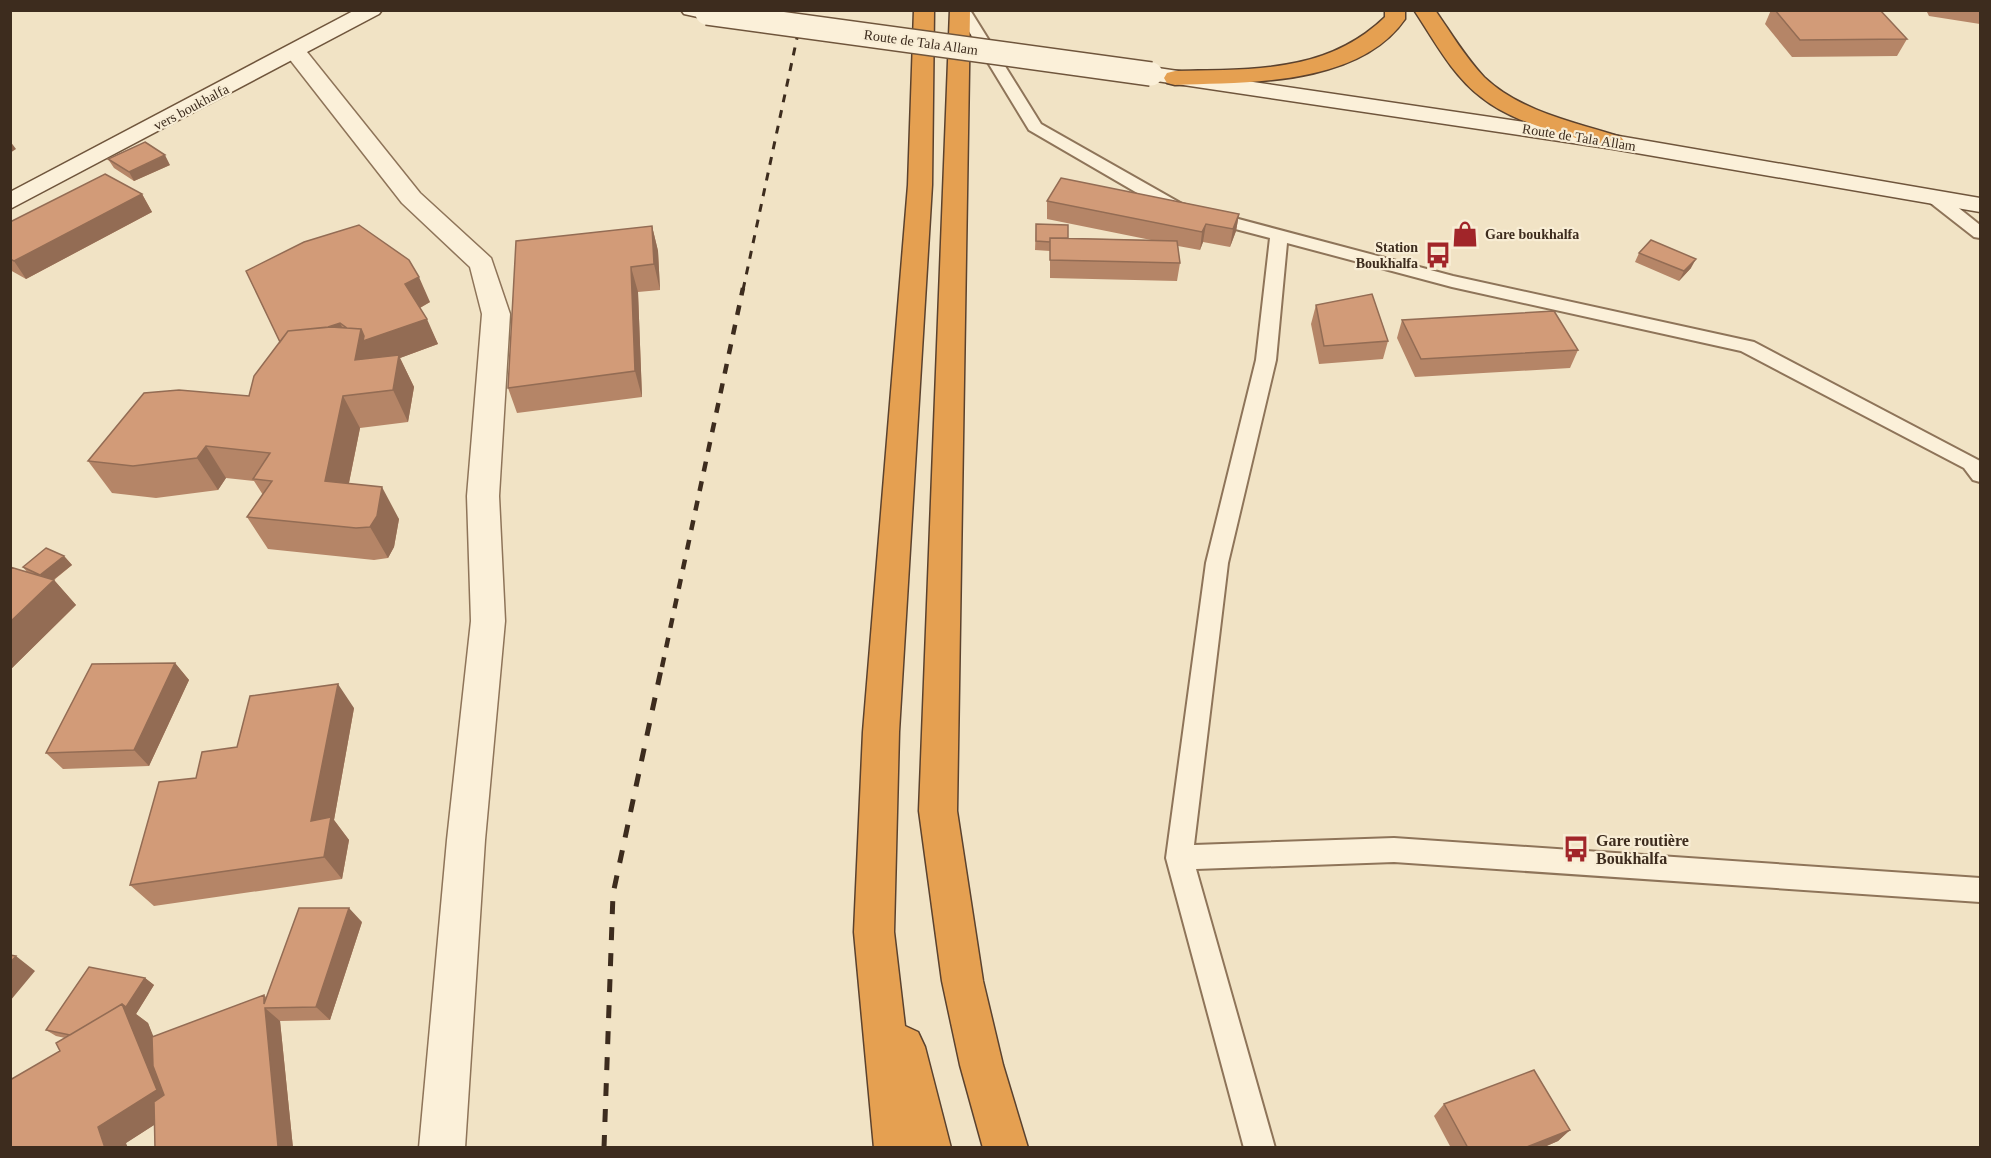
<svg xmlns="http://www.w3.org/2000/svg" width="1991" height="1158" viewBox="0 0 1991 1158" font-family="'Times New Roman',serif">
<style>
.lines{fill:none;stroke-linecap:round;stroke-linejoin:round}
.lane-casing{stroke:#8e7459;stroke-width:4}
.street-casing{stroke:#8e7459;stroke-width:3}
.secondary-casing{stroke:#6f553c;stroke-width:3}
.highway-casing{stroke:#5b422e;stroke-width:3}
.lane{fill:#fbf0d9;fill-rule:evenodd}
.street{fill:#fbf0d9;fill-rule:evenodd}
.secondary{fill:#fbf0d9;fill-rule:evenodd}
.highway{fill:#e5a051;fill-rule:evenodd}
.rail-far2{stroke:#3d2c1e;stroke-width:3;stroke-dasharray:8 8;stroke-linecap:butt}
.rail-far1{stroke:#3d2c1e;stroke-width:4.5;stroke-dasharray:10 10;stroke-linecap:butt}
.rail{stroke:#3d2c1e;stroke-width:5;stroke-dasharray:13 13;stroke-linecap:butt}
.secondary-bridge-casing{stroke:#6f553c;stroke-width:26;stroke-linecap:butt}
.secondary-bridge{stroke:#fbf0d9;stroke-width:23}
.wall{fill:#b58567}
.shaded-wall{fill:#936c54}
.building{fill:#d29b78;stroke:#936c54;stroke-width:1.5}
.labels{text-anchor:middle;stroke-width:4.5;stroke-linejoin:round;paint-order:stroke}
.far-street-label{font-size:14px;fill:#3d2c1e;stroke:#f8edd5}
.far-poi-label{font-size:14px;font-weight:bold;fill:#3d2c1e;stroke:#f8edd5;text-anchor:start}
.poi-label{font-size:16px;font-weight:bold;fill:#3d2c1e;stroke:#f8edd5;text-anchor:start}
</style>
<rect width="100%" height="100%" fill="#f1e3c5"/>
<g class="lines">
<g class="lane-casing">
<path id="lane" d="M956 10H970L1041 124 1182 204 1453 276 1754 342 1980 461V482L1973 480 1964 468 1741 351 1452 287 1287 243 1276 360 1228 563 1194 845 1394 838 1980 878V902L1394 862 1196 869 1275 1148H1244L1166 858 1206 563 1256 360 1270 238 1170 212 1029 130Z
M1934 192 1940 193 1980 225V238L1974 237 1928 201 1926 197Z"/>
</g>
<g class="street-casing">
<path id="street" d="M295 46 303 47 420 193 491 258 510 314 499 496 505 621 485 840 465 1148H419L447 840 471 621 467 496 482 314 470 267 402 203 284 52 287 47Z"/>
</g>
<g class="secondary-casing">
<path id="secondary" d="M355 10H382L379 14 10 209V192Z
M681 10H716L717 13 714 17 707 19 684 14Z
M1151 67 1613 135 1980 198V212L1613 149 1143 79 1140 74 1143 69Z"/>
</g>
<g class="highway-casing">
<path id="highway" d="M914 10H934L932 185 899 732 894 932 905 1026 918 1032 925 1047 951 1148H874L854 932 863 732 908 185Z
M950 10H970L957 811 983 981 1003 1065 1028 1148H983L960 1065 942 981 919 811Z
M1385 10H1405V19C1359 86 1248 82 1175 85L1167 83 1164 78 1167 73 1175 71C1251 69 1326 74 1385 17Z
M1414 10H1435C1451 33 1465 57 1484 77 1521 112 1574 122 1621 137L1625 142 1621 147C1606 151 1588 142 1573 137 1542 128 1507 118 1481 97 1452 75 1434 40 1414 10Z"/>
</g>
<use href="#lane" class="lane"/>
<use href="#street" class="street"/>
<use href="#secondary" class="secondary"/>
<use href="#highway" class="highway"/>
<path class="rail-far2" d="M743 290 803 10"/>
<path class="rail-far1" d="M662 667 743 288"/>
<path class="rail" d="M604 1148 613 894 662 665"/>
<g class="secondary-bridge-casing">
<path id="secondary-bridge" d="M707 13 1151 74"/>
</g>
<use href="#secondary-bridge" class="secondary-bridge"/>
</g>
<path class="wall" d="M1771 10H1880L1907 39 1897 56 1792 57 1765 24Z
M1926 10H1980V24L1929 16Z
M108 159 170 165 134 181 114 168Z
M142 194 152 212 26 279 10 270V222Z
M1047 201 1239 214 1236 231 1230 247 1203 242 1200 250 1178 246 1180 263 1177 281 1050 278V251L1035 250 1036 224 1068 238 1151 240 1047 219Z
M652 226 658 251 660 290 638 292 642 397 517 413 508 388Z
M1639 253 1691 268 1679 281 1635 262Z
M246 271 430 302 420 308 438 344 400 358 414 387 408 422 360 428 349 483 399 519 394 547 388 558 374 560 268 549 247 517 263 495 254 481 226 478 218 490 156 498 112 493 88 461 249 396 280 342Z
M1316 305 1388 341 1383 359 1319 364 1311 324Z
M1402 320 1578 350 1570 368 1415 377 1397 338Z
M64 556 72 565 54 580 76 605 10 670V567L27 572 23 567Z
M175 663 189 680 149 766 63 769 46 753Z
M354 708 334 820 349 840 342 879 154 906 130 885 196 778 237 747Z
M362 922 330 1020 280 1021 293 1148H155L154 1125 126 1143 60 1051 65 1038 56 1036 46 1030 145 978 154 985 136 1014 148 1023 153 1037 264 995 267 998Z
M1444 1104 1570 1130 1558 1141 1542 1148H1451L1434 1116Z"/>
<path class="shaded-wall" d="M10 141 16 149 10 153Z
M165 155 170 165 134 181 129 172Z
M142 194 152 212 26 279 14 261Z
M1239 214 1236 231 1230 247 1233 229Z
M1206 224 1203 242 1200 250 1202 232Z
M652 226 658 251 660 290 654 264Z
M1696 259 1691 268 1679 281 1684 271Z
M631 267 638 292 642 397 635 371Z
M419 277 430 302 416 310 405 284Z
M427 319 438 344 400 358 414 387 408 422 393 390 355 360 361 329Z
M340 323 353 349 280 343Z
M343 396 360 428 343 512 325 481Z
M206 446 226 478 218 490 197 458Z
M382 487 399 519 394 547 388 558 370 527Z
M64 556 72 565 48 584 40 575Z
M54 580 76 605 10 670V622Z
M175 663 189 680 149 766 134 750Z
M338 684 354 708 334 820 349 840 342 879 324 857 311 821Z
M349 908 362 922 330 1020 316 1007Z
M16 956 35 971 10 1001V963Z
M145 978 154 985 136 1014 148 1023 182 1107 126 1143 128 1148H105L98 1127 122 1004Z
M265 1008 280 1021 293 1148H275Z
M1570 1130 1558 1141 1542 1148H1524Z"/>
<path class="building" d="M1775 10H1880L1907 39 1800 40Z
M145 142 165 155 129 172 108 159Z
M105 174 142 194 14 261 10 259V222Z
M1061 178 1239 214 1233 229 1206 224 1202 232 1047 201Z
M1036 224 1068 225V238H1050V242L1036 241Z
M359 225 409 260 419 277 405 284 427 319 363 341 364 336 361 329 347 328 340 323 328 327 288 331 280 342 246 271 304 242Z
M652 226 654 264 631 267 635 371 508 388 516 241Z
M1050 238 1177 241 1180 263 1050 260Z
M1651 240 1696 259 1684 271 1639 253Z
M1372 294 1388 341 1324 346 1316 305Z
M1554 311 1578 350 1421 359 1402 320Z
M331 327 361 329 355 360 399 355 393 390 343 396 325 481 382 487 377 516 370 527 356 528 247 517 272 481 253 479 270 453 206 446 197 458 133 466 88 461 144 393 179 390 249 396 254 376 288 331Z
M46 548 64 556 40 575 23 567Z
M10 567 54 580 10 622Z
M175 663 134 750 46 753 92 664Z
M338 684 311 821 331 817 324 857 130 885 159 782 196 778 202 752 237 747 250 696Z
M299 908H349L316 1007 265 1008 278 1146 275 1148H155L154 1102 164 1095 153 1066 152 1037 264 995V1004Z
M10 955 16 956 10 963Z
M89 967 145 978 126 1007 122 1004 70 1035 46 1030Z
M122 1004 157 1090 98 1127 105 1148H10V1080L60 1051 56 1043Z
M1534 1070 1570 1130 1524 1148H1468L1444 1104Z"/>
<defs>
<g id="shop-bare" transform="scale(2.07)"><path d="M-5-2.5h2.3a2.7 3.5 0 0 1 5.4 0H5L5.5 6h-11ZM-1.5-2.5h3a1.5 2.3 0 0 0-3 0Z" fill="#a12529" stroke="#f8edd5" stroke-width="2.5" paint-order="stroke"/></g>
<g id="bus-bare" transform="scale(2.07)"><path d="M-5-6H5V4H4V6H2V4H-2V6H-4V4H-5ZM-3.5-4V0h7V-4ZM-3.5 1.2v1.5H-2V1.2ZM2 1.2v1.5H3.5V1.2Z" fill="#a12529" stroke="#f8edd5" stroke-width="2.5" paint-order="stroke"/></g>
</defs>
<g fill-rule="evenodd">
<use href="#shop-bare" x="1465" y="234"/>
<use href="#bus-bare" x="1438" y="255"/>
<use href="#bus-bare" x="1576" y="849"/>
</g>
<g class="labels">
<g class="far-street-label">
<text transform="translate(921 42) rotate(8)" y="5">Route de Tala Allam</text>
<text transform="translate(191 107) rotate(-28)" y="5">vers boukhalfa</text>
<text transform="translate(1579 137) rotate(9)" y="5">Route de Tala Allam</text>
</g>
<g class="far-poi-label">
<text x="1485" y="239">Gare boukhalfa</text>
<text x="1418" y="252" text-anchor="end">Station<tspan x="1418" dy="16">Boukhalfa</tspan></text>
</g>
<g class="poi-label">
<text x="1596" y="846">Gare routière<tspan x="1596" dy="18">Boukhalfa</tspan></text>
</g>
</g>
<rect width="1991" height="1158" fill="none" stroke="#3d2c1e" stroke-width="24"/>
</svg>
